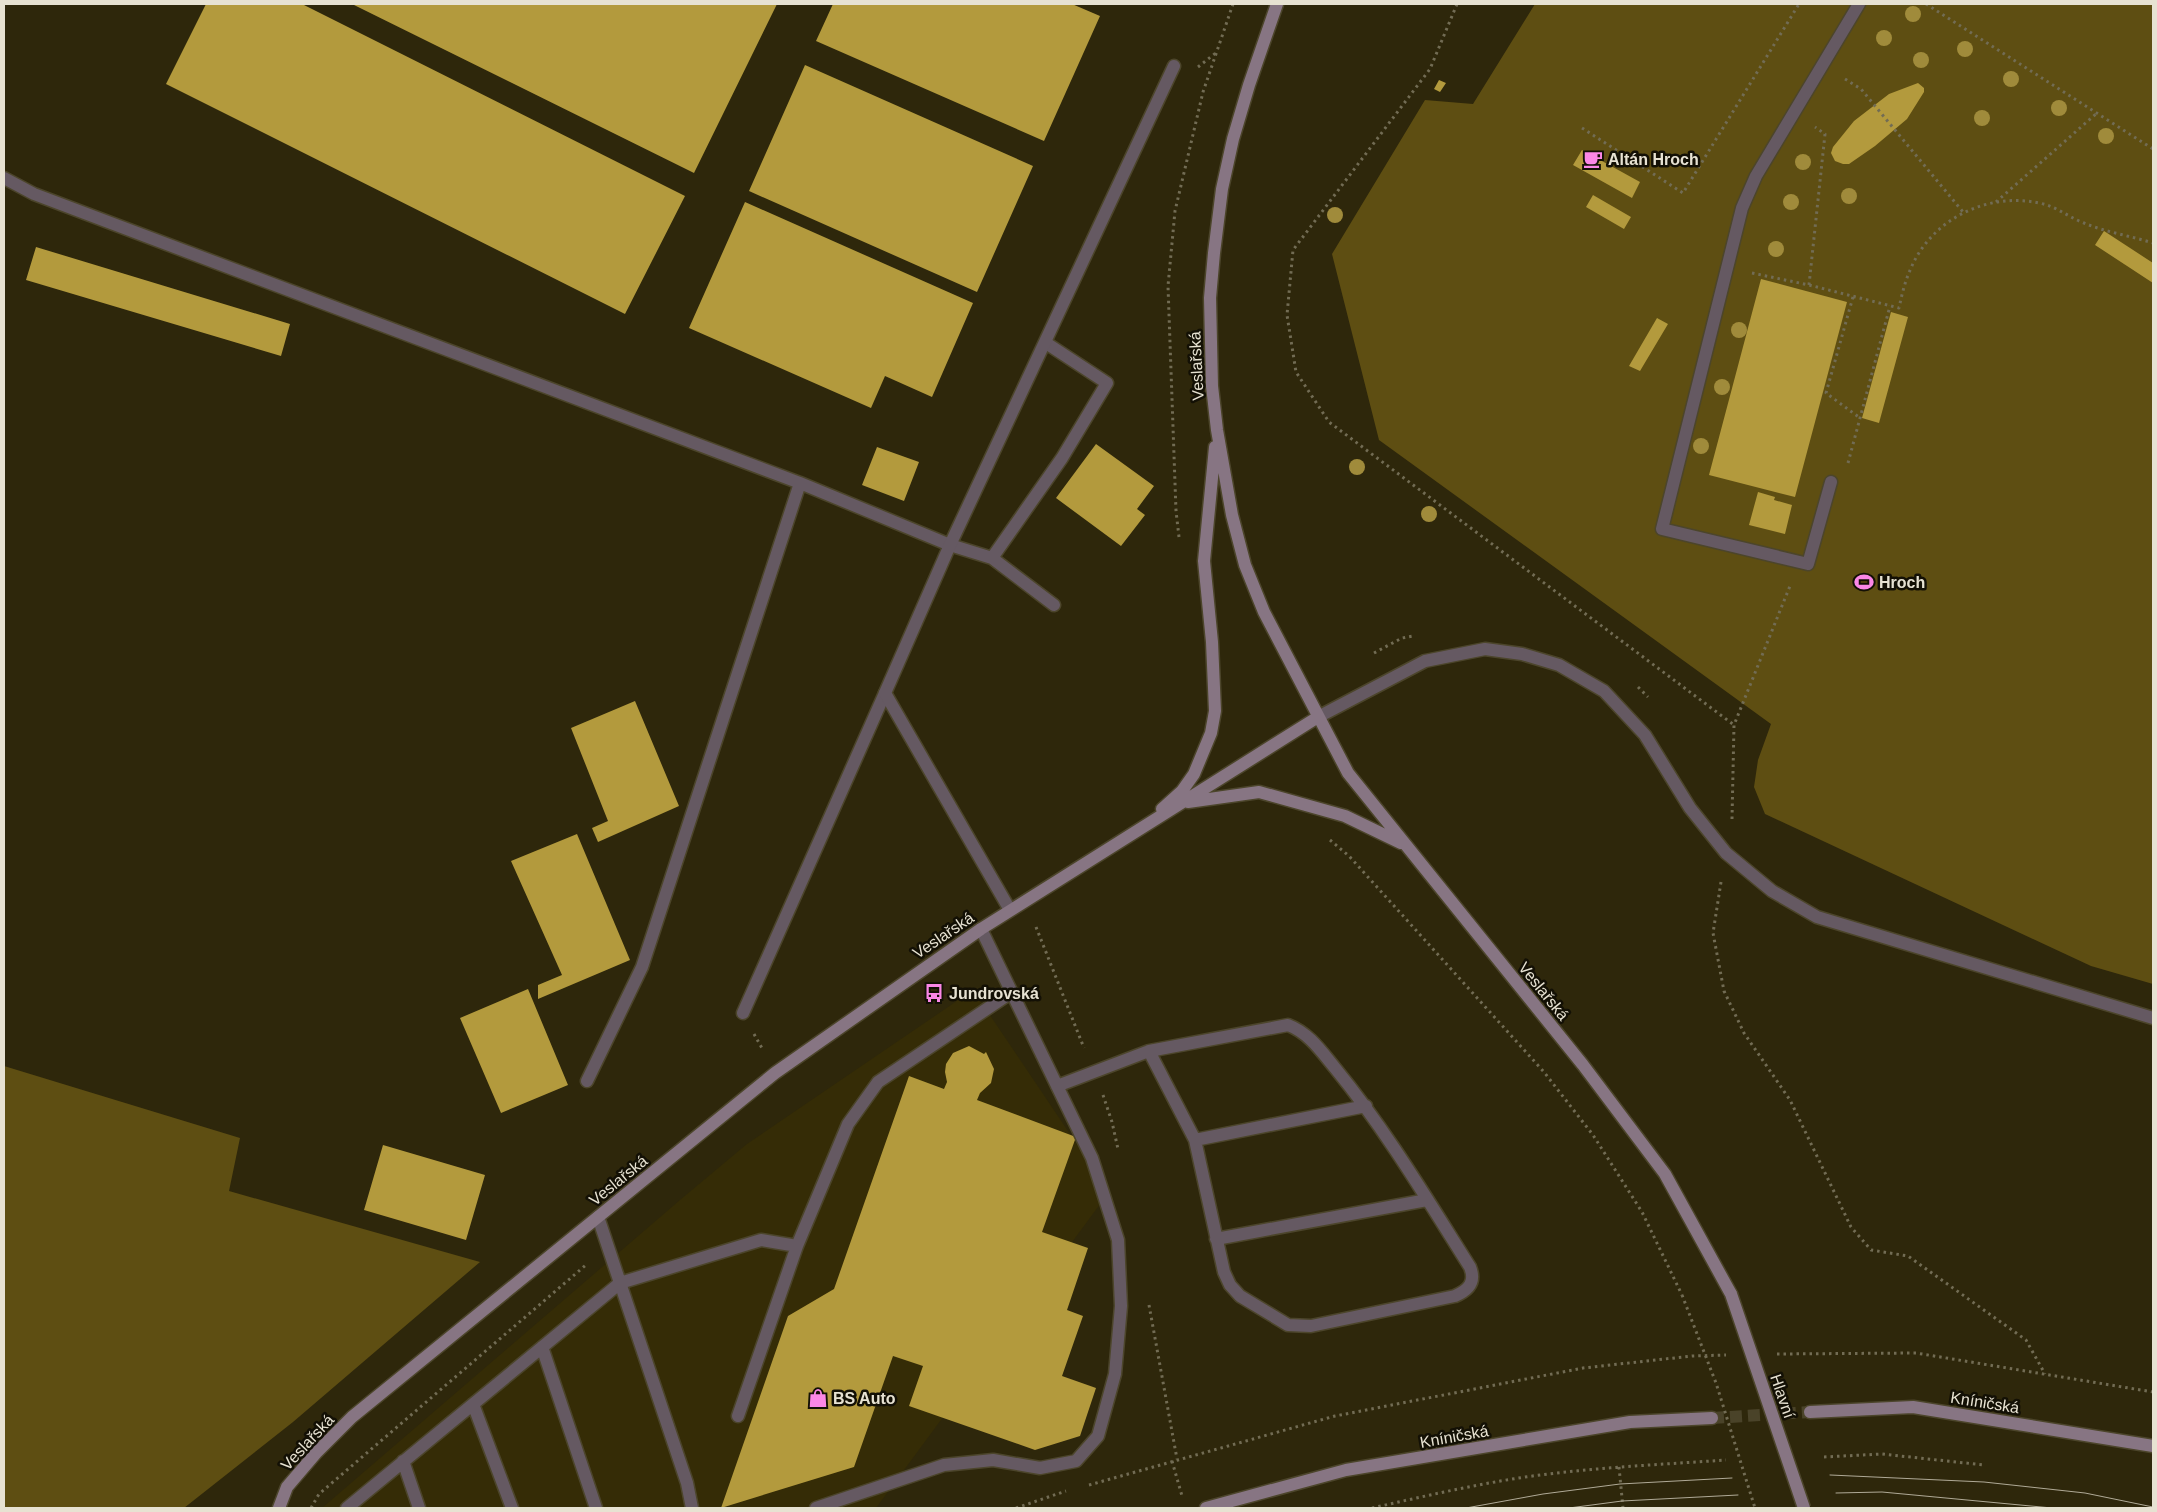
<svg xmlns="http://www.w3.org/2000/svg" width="2157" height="1512" viewBox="0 0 2157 1512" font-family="Helvetica,sans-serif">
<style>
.built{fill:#352c06}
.green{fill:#5e4e12}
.building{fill:#b39a3d}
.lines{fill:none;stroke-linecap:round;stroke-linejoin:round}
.secondary-tunnel{stroke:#4a4329;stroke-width:12;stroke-dasharray:12 6;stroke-linecap:butt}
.lane-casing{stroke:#4c452b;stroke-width:15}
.street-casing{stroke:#4c452b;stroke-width:15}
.secondary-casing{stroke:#4c452b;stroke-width:15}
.path{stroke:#726c54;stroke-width:3;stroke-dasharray:2.5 4;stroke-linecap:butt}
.lane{stroke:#655962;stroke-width:12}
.street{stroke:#655962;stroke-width:12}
.secondary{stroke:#877583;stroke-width:12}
.tram{stroke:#b0aa97;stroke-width:1}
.secondary-bridge-casing{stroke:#4c452b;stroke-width:15;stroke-linecap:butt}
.path-bridge{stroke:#726c54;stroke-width:3;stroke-dasharray:2.5 4;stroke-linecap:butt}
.secondary-bridge{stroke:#877583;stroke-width:12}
.tree{fill:#a08b3b}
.labels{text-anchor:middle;stroke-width:5;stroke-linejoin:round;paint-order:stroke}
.poi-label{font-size:16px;font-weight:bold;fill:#e7e2d2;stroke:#131005;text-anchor:start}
.street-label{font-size:16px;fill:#e7e2d2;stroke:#131005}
</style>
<rect width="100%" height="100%" fill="#2e270b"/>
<path class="built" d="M973 990 1109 1192 876 1508H322L680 1200 747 1144Z"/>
<path class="green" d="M1535 4H2153V984L2091 966 1765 814 1754 787 1758 760 1771 724 1379 440 1332 254 1425 100 1473 104Z
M4 1066 240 1138 229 1191 480 1262 293 1422 184 1508H4Z"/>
<path class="building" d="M206 4H302L685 196 625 314 166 84Z
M352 4H777L694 173Z
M833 4H1072L1100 16 1044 141 816 41Z
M805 65 1033 166 977 292 749 191Z
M1439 80 1446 83 1440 92 1434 89Z
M1918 83 1924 88V92L1907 119 1875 146 1849 164H1843L1835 161 1831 153 1833 147 1854 121 1889 94Z
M1582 150 1640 182 1632 198 1573 165Z
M1593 195 1631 217 1624 229 1586 207Z
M745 202 973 303 932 397 885 376 871 408 689 328Z
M2104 231 2153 263V283L2095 245Z
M36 247 290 324 281 356 26 280Z
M1761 279 1847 302 1795 497 1709 475Z
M1891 312 1908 317 1879 423 1862 418Z
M1657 318 1668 324 1640 371 1629 366Z
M1096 444 1154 486 1137 509 1145 515 1121 546 1056 498Z
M877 447 919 462 904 501 862 485Z
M1758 492 1775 497 1774 500 1792 505 1785 534 1749 525Z
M635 701 679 806 598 842 592 828 608 821 571 728Z
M577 834 630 960 538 999V985L562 975 511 861Z
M528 989 568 1085 501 1113 460 1018Z
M969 1046 984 1054 986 1052 994 1069 991 1083 980 1093 977 1100 1076 1137 1042 1232 1088 1248 1067 1310 1083 1316 1062 1376 1096 1388 1080 1436 1035 1450 909 1406 923 1366 893 1356 854 1467 721 1508 788 1316 834 1289 909 1076 944 1089 947 1082 945 1072 946 1064 953 1053Z
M383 1145 485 1175 466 1240 364 1210Z"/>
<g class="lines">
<path class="secondary-tunnel" d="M1712 1418 1810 1412"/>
<g class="lane-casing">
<path id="lane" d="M4 178 34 194 800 483 950 545 992 558 1054 605
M1831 482 1808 564 1662 529 1742 208 1756 176 1859 4
M992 558 1062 458 1107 383 1046 343
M1318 717 1425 661 1485 649 1522 654 1559 665 1604 691 1645 735 1690 808 1726 853 1772 891 1817 917 2153 1018
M743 1013 885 693
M587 1081 642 967 800 483
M1057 1086 1149 1051 1195 1140 1224 1272 1230 1285 1240 1296 1288 1325 1311 1326 1455 1296C1469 1290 1476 1282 1470 1267 1427 1199 1386 1130 1335 1068 1321 1051 1309 1033 1288 1025L1149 1051
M1195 1140 1366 1106
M598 1217 687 1483 692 1508
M1216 1239 1427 1200
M542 1347 596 1508
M473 1404 512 1508
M738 1416 797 1246 848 1124 878 1082 1012 992
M403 1461 419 1508
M347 1508 620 1283 761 1240 797 1246
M816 1508 944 1465 993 1460 1040 1468 1076 1461 1098 1436 1115 1374 1121 1306 1118 1240 1092 1158 981 929"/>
</g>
<g class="street-casing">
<path id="street" d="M1010 910 885 693 950 545 1174 66"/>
</g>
<g class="secondary-casing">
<path id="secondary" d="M1277 4 1249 85 1233 139 1222 189 1214 253 1210 298 1212 386 1217 430 1232 515 1245 565 1264 612 1348 773 1583 1065 1665 1174 1731 1294
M1188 802 1259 792 1345 816 1401 843
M1162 809 1182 791 1194 774 1211 733 1215 711 1212 642 1204 561 1215 447
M1810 1412 1913 1407 2153 1446
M279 1508 287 1487 316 1453 352 1417 775 1073 981 929 1318 717
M1206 1508 1346 1470 1630 1422 1712 1418"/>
</g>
<path class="path" d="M1457 4 1430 69 1293 250 1287 315 1296 372 1329 422 1734 725
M1926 4 2153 149
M1198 67 1217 52
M1845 79 1861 89 1963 212
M1582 128 1683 193 1799 4
M1996 202 2097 113
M1752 273 1809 285 1899 308C1902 294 1905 281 1911 268 1932 219 1987 192 2039 203 2056 206 2068 217 2084 223 2105 232 2131 236 2153 243
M1809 285 1825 134 1815 127
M1853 297 1826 393 1860 418
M1848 463 1890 306
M1179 537 1176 511 1168 286 1175 211 1203 92 1233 4
M1374 653 1402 638 1413 636
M1638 687 1648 697
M1732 819 1734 725 1790 586
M1330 840 1349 856 1544 1072 1593 1135 1642 1212 1682 1295
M1721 882 1713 933 1724 991 1744 1033 1790 1100 1851 1227 1871 1250 1908 1256 2026 1340 2045 1374
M1036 927 1084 1048
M754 1034 763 1050
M1103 1095 1112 1122 1118 1149
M1149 1305 1177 1459
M1777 1354 1916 1353 2153 1392
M1824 1457 1882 1454 1984 1465
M1172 1461 1182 1496
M1619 1467 1623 1508
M1089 1485 1335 1416 1583 1368 1692 1356 1726 1355
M311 1508 319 1494 587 1264
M1016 1508 1066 1491
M1372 1508C1430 1495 1489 1481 1548 1474 1607 1467 1667 1464 1726 1460"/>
<use href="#lane" class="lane"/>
<use href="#street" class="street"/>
<use href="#secondary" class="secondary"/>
<path class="tram" d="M1830 1475 1984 1482 2085 1493 2153 1507
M1836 1493 1882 1492 2052 1508
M1466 1508 1543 1494 1620 1484 1732 1478
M1569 1508 1622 1501 1738 1495"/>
<g class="secondary-bridge-casing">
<path id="secondary-bridge" d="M1731 1294 1804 1508"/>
</g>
<path class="path-bridge" d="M1682 1295 1716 1383 1755 1508"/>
<use href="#secondary-bridge" class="secondary-bridge"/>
</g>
<g class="tree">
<circle cx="1913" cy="14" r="8"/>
<circle cx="1884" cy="38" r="8"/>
<circle cx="1965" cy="49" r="8"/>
<circle cx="1921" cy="60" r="8"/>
<circle cx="2011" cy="79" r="8"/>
<circle cx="2059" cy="108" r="8"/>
<circle cx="1982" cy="118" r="8"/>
<circle cx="2106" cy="136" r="8"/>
<circle cx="1803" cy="162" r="8"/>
<circle cx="1849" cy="196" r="8"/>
<circle cx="1791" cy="202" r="8"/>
<circle cx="1335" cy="215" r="8"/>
<circle cx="1776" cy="249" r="8"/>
<circle cx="1739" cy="330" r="8"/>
<circle cx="1722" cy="387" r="8"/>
<circle cx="1701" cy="446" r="8"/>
<circle cx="1357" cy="467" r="8"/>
<circle cx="1429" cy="514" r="8"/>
</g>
<defs>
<g id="cafe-bare" transform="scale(1.5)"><path d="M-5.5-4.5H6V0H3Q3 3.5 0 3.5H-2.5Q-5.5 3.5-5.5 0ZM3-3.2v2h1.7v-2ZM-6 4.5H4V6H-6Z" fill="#fb87e6" stroke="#131005" stroke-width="2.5" paint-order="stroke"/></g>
<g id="stadium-bare" transform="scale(1.5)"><path d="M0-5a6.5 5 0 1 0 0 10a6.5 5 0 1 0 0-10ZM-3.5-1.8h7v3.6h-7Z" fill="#fb87e6" stroke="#131005" stroke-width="2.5" paint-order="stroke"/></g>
<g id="bus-bare" transform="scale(1.5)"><path d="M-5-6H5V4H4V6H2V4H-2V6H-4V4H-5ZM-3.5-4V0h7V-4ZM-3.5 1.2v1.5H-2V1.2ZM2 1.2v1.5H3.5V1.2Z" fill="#fb87e6" stroke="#131005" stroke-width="2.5" paint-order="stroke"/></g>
<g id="shop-bare" transform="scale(1.5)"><path d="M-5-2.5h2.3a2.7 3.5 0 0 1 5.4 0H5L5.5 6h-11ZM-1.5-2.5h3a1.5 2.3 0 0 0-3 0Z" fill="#fb87e6" stroke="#131005" stroke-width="2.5" paint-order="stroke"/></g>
</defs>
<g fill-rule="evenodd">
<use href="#cafe-bare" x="1593" y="159"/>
<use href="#stadium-bare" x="1864" y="582"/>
<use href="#bus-bare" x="934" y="993"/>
<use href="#shop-bare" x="818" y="1398"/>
</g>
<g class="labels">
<g class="poi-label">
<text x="1608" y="165">Altán Hroch</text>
<text x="1879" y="588">Hroch</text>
<text x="949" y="999">Jundrovská</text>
<text x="833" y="1404">BS Auto</text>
</g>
<g class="street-label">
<text transform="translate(1196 366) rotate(-93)" y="6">Veslařská</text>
<text transform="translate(943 935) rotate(-34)" y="6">Veslařská</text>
<text transform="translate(1544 991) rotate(51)" y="6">Veslařská</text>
<text transform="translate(618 1180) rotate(-39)" y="6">Veslařská</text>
<text transform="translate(1783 1396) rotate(71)" y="6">Hlavní</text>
<text transform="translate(1985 1402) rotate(9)" y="6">Kníničská</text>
<text transform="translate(1454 1436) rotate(-10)" y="6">Kníničská</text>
<text transform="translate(307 1442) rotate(-47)" y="6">Veslařská</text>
</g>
</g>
<rect width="2157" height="1512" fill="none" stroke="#e7e2d2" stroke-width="10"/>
</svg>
